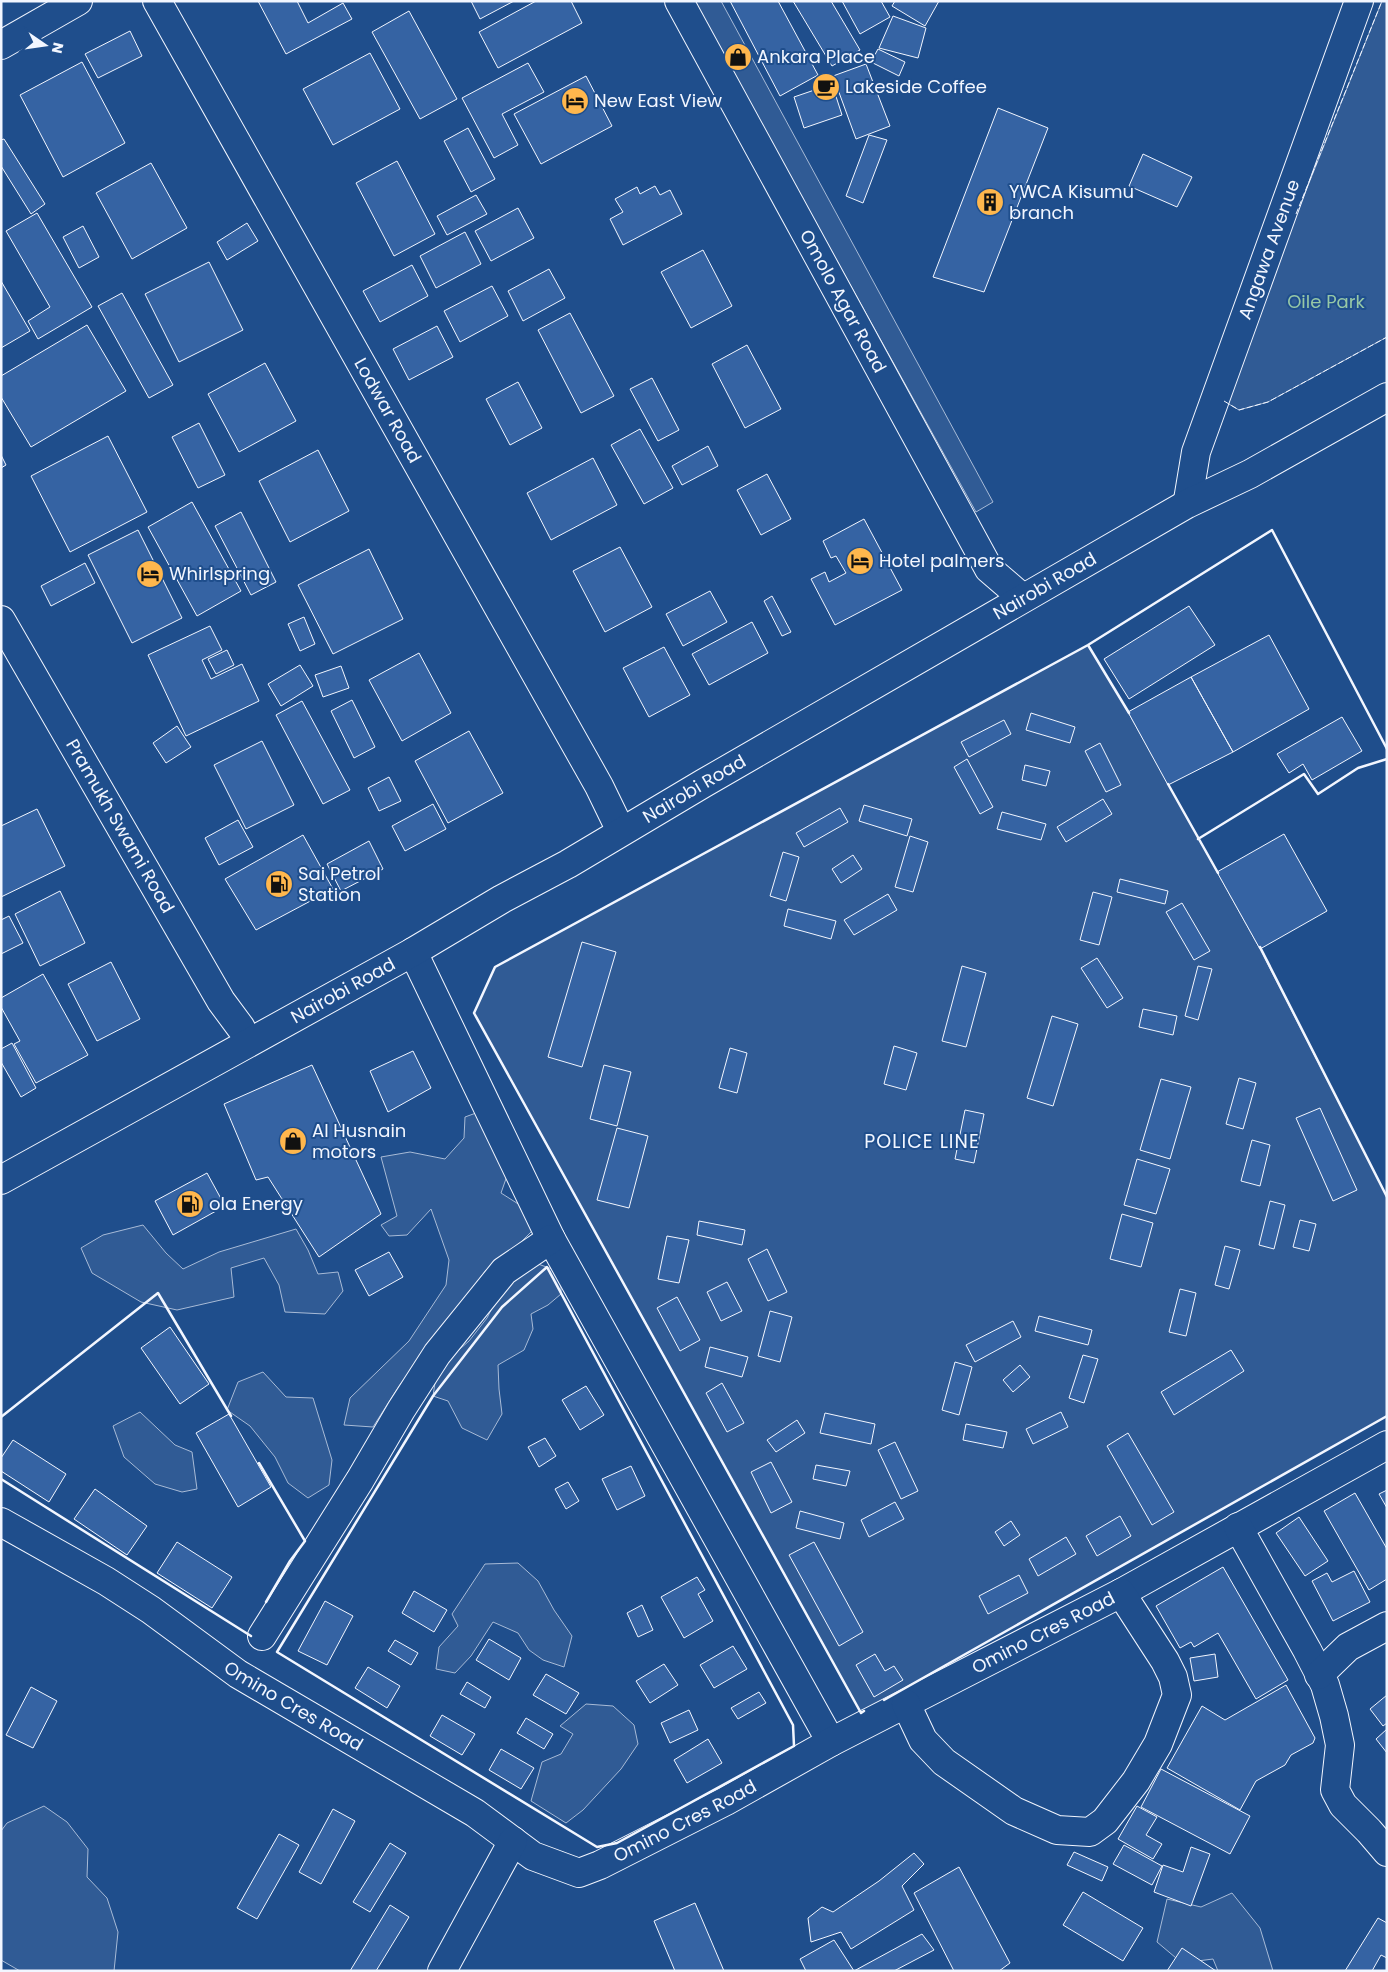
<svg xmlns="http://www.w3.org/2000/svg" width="1388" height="1972" viewBox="0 0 1388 1972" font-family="Poppins,sans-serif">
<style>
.built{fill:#305b95;stroke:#a8bbd7}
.building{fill:#3563a3;stroke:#f2f6ff}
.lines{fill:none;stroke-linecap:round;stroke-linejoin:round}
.minor-casing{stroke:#f2f6ff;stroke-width:30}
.major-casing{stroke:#f2f6ff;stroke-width:30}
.highway-casing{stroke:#f2f6ff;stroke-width:30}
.minor{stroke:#1f4e8c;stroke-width:28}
.major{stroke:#1f4e8c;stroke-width:28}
.highway{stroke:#1f4e8c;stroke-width:28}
.fence{stroke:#f2f6ff;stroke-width:1;stroke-dasharray:6 2.5;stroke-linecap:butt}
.wall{stroke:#f2f6ff;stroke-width:2.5}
.labels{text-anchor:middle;stroke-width:4;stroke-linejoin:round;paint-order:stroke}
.poi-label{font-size:18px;fill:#f2f6ff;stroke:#1f4e8c;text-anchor:start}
.street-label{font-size:18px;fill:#f2f6ff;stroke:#1f4e8c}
.park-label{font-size:18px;fill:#97c8a6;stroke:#1f4e8c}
.neighbourhood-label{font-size:19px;letter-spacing:1px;fill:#f2f6ff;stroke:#1f4e8c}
</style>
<rect width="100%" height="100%" fill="#1f4e8c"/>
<path class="built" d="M693 1H721L993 502 976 512Z
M1382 1H1387V337L1268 402 1239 410 1222 400Z
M1088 645 1128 712 1260 949 1387 1197V1416L861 1713 474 1013 495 967Z
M476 1113 508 1173 501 1193 523 1207 532 1231 509 1254 486 1270 399 1386 373 1427 344 1425 350 1398 409 1341 446 1285 449 1260 431 1209 407 1235 389 1236 381 1225 397 1216 381 1157 410 1152 445 1159 464 1138 465 1117Z
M143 1225 166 1253 183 1269 219 1252 296 1229 308 1250 318 1274 338 1272 343 1291 325 1314 285 1312 279 1285 264 1258 231 1268 234 1297 177 1310 141 1302 92 1273 81 1248 103 1235Z
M535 1263 561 1272V1294L548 1305 531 1314 533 1329 524 1350 498 1365 499 1389 502 1414 487 1440 462 1428 448 1401 433 1396 437 1369 469 1341 487 1318 506 1280Z
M263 1372 286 1397 313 1398 332 1460 329 1485 308 1498 288 1483 275 1457 250 1426 227 1410 238 1382Z
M140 1412 175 1445 192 1452 197 1489 182 1492 155 1484 124 1457 113 1426Z
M518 1563 538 1581 554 1610 572 1636 564 1667 543 1660 529 1650 518 1633 493 1622 471 1656 455 1673 436 1669 439 1647 458 1626 452 1614 485 1564Z
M586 1704 613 1706 634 1725 638 1744 621 1769 583 1810 566 1823 531 1801 542 1762 561 1754 573 1734 560 1726Z
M44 1806 67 1822 88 1849 87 1877 107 1898 118 1932 114 1971H20L1 1960V1831L7 1823Z
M1232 1893 1260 1928 1273 1971H1218L1213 1959 1182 1963 1157 1942 1167 1899 1201 1907Z"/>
<path class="building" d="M258 1H297L308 23 343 3 352 19 286 54Z
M471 1H514L480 19Z
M536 1H571L582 23 498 68 479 32Z
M730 1H778L818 75 780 96Z
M793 1H831L860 50 832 66Z
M842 1H881L890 17 860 34Z
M895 1H939L925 26 892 6Z
M409 11 457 99 420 119 372 32Z
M893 16 926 28 918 58 879 48Z
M130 31 142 56 98 78 85 54Z
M878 49 905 62 899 76 871 62Z
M370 53 400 109 333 145 303 89Z
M82 62 125 143 63 177 20 95Z
M528 63 544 92 502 114 518 145 494 158 462 98Z
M866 64 890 126 856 139 833 76Z
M586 76 612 126 541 164 514 114Z
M832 84 842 115 804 128 794 97Z
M998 108 1048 128 984 292 933 277Z
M468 128 495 179 471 192 444 141Z
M869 135 887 140 863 203 846 196Z
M4 139 45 204 31 214 1 166V140Z
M1143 154 1192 177 1177 207 1129 186Z
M397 161 435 234 394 256 356 183Z
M151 163 187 228 132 259 96 193Z
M655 186 660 195 670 190 682 214 623 245 610 219 623 212 615 199 637 187 640 194Z
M476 195 487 214 447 235 437 216Z
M518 208 534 238 491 261 475 231Z
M37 213 92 307 38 339 28 321 50 307 6 231Z
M247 223 258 241 227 260 217 242Z
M83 226 99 257 79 268 63 237Z
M465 232 481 264 436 288 420 256Z
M703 250 732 306 691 328 661 272Z
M209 262 243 330 179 362 145 294Z
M412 265 428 296 380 322 363 291Z
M549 269 565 298 523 321 508 291Z
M1 281 30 331 1 348Z
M492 286 508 316 460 342 444 311Z
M122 293 173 385 149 398 98 306Z
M570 313 614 396 581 413 538 330Z
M87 325 126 391 31 447 1 397V376Z
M437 326 453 357 409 380 393 349Z
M747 345 781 409 745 428 712 364Z
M265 363 296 421 239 452 208 394Z
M652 378 679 430 658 441 630 389Z
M518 382 542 428 510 445 486 399Z
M199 423 225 475 198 488 172 437Z
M640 429 673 488 644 504 611 445Z
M108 436 147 512 70 552 31 476Z
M708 446 718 466 682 485 672 466Z
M318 450 349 511 290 542 259 481Z
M1 455 6 465 1 468Z
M593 458 617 505 551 540 527 493Z
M767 474 791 519 761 535 737 490Z
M192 502 241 591 197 616 148 527Z
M241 512 276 582 251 595 215 526Z
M864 519 902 590 835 625 811 579 825 572 829 582 846 573 836 556 831 558 823 541Z
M138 530 182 618 132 643 88 555Z
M620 547 652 607 605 632 573 571Z
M369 549 403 619 333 654 298 585Z
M85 563 95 583 51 606 41 586Z
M710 591 727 622 683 646 666 614Z
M772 596 791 632 782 636 764 601Z
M1189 606 1215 645 1129 699 1104 659Z
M304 617 315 644 300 651 288 624Z
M752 622 768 653 709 685 692 654Z
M210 626 222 650 202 660 211 679 242 664 259 701 186 736 148 655Z
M1269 635 1309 709 1233 752 1191 677Z
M664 647 690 695 649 717 623 668Z
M227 650 234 665 216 674 208 659Z
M419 653 451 713 402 741 369 680Z
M300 665 313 686 281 706 268 684Z
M341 666 349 688 323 697 315 675Z
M1191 677 1233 752 1168 785 1128 712Z
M352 700 375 747 354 758 331 711Z
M302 701 350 790 323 804 276 715Z
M1031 713 1075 727 1070 743 1026 730Z
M1342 717 1362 751 1312 780 1303 764 1289 773 1277 754Z
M1004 720 1011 734 969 757 961 742Z
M177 726 191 747 166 763 153 743Z
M469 731 503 793 448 823 415 761Z
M262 741 294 805 246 829 214 765Z
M1100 743 1121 785 1106 792 1085 751Z
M967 759 993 807 980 814 954 767Z
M1025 765 1050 771 1046 786 1022 780Z
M389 777 401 801 379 811 368 788Z
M1103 799 1112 814 1066 842 1057 827Z
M433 804 446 829 405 851 392 826Z
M864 805 912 819 907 836 859 821Z
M840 808 848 822 804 847 796 833Z
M37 809 65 866 1 897V826Z
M1002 812 1046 824 1041 840 997 829Z
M238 820 253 847 219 865 205 838Z
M1284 834 1327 911 1260 949 1217 872Z
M303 835 333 889 256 930 225 879Z
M910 836 928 842 913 892 895 887Z
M369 841 383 869 341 891 327 864Z
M783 852 799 857 786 901 770 896Z
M853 855 862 869 841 883 832 869Z
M1120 879 1168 891 1165 904 1117 892Z
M60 891 85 943 40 966 15 914Z
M1093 892 1112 897 1099 945 1080 940Z
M888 894 897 910 854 935 844 920Z
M1182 903 1210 951 1194 960 1166 912Z
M788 909 836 921 831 939 784 926Z
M9 916 23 943 1 954V920Z
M582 942 616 952 582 1067 548 1057Z
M1097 958 1123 998 1107 1008 1081 968Z
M111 962 140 1019 97 1041 68 984Z
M962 966 986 973 966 1047 942 1041Z
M1198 966 1212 969 1198 1020 1185 1016Z
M43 974 88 1055 36 1083 14 1044 20 1041 1 1007V998Z
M1143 1009 1177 1016 1173 1035 1139 1027Z
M1052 1016 1078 1024 1053 1106 1027 1098Z
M12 1043 36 1088 21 1097 1 1062V1049Z
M894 1046 917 1053 906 1090 884 1084Z
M730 1048 747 1053 737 1093 719 1088Z
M413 1051 431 1088 388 1112 370 1071Z
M312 1065 381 1214 319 1257 268 1177 256 1180 224 1104Z
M604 1065 631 1072 617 1126 590 1119Z
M1239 1078 1256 1083 1243 1129 1226 1124Z
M1161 1079 1191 1087 1170 1159 1140 1150Z
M1320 1108 1357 1190 1333 1201 1296 1118Z
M965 1110 984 1114 974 1163 955 1159Z
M617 1128 648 1136 629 1208 597 1200Z
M1252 1140 1270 1145 1260 1186 1241 1181Z
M1137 1159 1170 1169 1156 1214 1124 1205Z
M207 1173 225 1206 173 1235 155 1201Z
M1270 1201 1285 1205 1274 1249 1259 1245Z
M1122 1214 1153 1223 1141 1267 1110 1259Z
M1300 1220 1316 1224 1309 1251 1293 1247Z
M699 1221 745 1230 742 1245 697 1235Z
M667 1236 689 1240 679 1283 658 1279Z
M1225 1246 1240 1250 1229 1289 1215 1285Z
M767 1249 787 1292 768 1301 748 1259Z
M389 1252 403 1277 369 1296 355 1270Z
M727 1282 742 1311 721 1321 707 1292Z
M1180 1289 1196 1293 1186 1336 1169 1332Z
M677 1297 700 1340 680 1351 657 1308Z
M770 1311 792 1317 780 1362 758 1356Z
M1039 1316 1092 1330 1088 1345 1035 1331Z
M1013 1321 1021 1337 975 1362 966 1345Z
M170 1327 209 1384 180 1404 141 1348Z
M710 1347 748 1357 742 1377 705 1367Z
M1231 1350 1244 1371 1174 1415 1161 1392Z
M1083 1355 1098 1359 1084 1403 1069 1398Z
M955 1362 972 1367 959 1415 942 1410Z
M1020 1365 1030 1377 1013 1392 1003 1380Z
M722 1383 744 1423 727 1432 706 1393Z
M586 1386 604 1415 580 1430 562 1400Z
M1061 1412 1068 1427 1033 1444 1026 1429Z
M825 1413 875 1424 871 1444 820 1433Z
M229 1414 271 1487 238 1507 196 1433Z
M797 1420 805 1433 776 1452 767 1440Z
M966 1424 1007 1432 1003 1448 963 1440Z
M1128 1433 1174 1512 1152 1525 1107 1446Z
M545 1438 556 1456 539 1467 528 1447Z
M13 1440 66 1474 49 1502 1 1471V1458Z
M895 1442 918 1491 901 1499 878 1450Z
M771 1462 792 1502 771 1513 751 1472Z
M816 1465 850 1471 846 1486 813 1479Z
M631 1466 645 1496 617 1510 602 1479Z
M568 1482 579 1501 566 1509 555 1489Z
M95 1489 147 1526 127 1555 74 1519Z
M1387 1490V1508L1379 1494Z
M1355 1493 1387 1549V1579L1369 1590 1324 1511Z
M895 1502 904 1519 869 1537 861 1520Z
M800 1511 844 1523 840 1539 796 1528Z
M1120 1516 1131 1536 1097 1556 1086 1536Z
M1299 1517 1328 1561 1305 1576 1276 1533Z
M1011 1521 1020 1535 1004 1546 995 1532Z
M1066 1537 1076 1554 1038 1576 1029 1559Z
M177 1542 232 1577 212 1608 157 1573Z
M814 1542 863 1632 839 1646 789 1555Z
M1223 1567 1288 1680 1256 1699 1218 1633 1194 1647 1191 1642 1180 1648 1156 1606Z
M1354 1571 1370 1602 1333 1621 1312 1581 1327 1573 1332 1582Z
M1019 1575 1028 1593 988 1614 979 1596Z
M697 1577 705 1590 698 1594 713 1621 684 1638 661 1597Z
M414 1591 447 1610 434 1632 402 1613Z
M325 1601 353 1616 327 1665 298 1651Z
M642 1605 653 1630 638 1637 627 1613Z
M489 1639 521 1658 509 1680 476 1660Z
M395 1640 418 1653 411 1665 388 1651Z
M733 1646 747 1669 714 1688 700 1665Z
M875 1654 885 1671 894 1666 903 1680 874 1697 856 1665Z
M1215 1654 1218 1677 1194 1681 1190 1658Z
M664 1664 678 1685 650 1703 636 1681Z
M368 1667 400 1686 387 1708 355 1688Z
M546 1674 579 1693 566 1714 533 1695Z
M467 1682 491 1697 485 1708 460 1694Z
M1286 1685 1315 1738 1313 1743 1291 1755 1285 1765 1256 1781 1240 1810 1167 1768 1202 1706 1225 1720Z
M31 1687 57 1701 33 1748 6 1735Z
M759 1692 766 1703 738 1719 731 1708Z
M1387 1695V1723L1383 1726 1370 1709Z
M689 1710 698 1730 670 1743 661 1723Z
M442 1715 475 1734 462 1755 430 1736Z
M526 1718 553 1734 544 1749 517 1733Z
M1387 1729V1753L1376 1739Z
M708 1739 722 1763 687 1783 674 1760Z
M501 1749 534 1768 521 1789 489 1770Z
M1161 1769 1250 1816 1230 1854 1141 1807Z
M1137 1806 1157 1817 1146 1835 1162 1844 1153 1859 1118 1839Z
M333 1809 355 1821 321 1884 299 1872Z
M279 1834 299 1845 257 1919 237 1908Z
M390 1843 406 1853 370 1912 353 1902Z
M1124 1845 1162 1866 1152 1885 1113 1864Z
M1191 1847 1210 1854 1191 1906 1154 1892 1163 1865 1183 1872Z
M1074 1852 1108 1867 1102 1881 1067 1865Z
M914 1853 924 1864 902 1886 914 1910 851 1949 841 1932 811 1942 808 1918 822 1907 833 1912 879 1881Z
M959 1867 1010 1963 999 1971H954L914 1893Z
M1083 1892 1143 1928 1123 1961 1063 1925Z
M695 1903 724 1971H675L654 1921Z
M390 1905 409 1917 376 1971H350Z
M1378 1918 1387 1923V1958L1381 1955 1372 1971H1345Z
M922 1934 934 1950 894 1971H806L800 1959 834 1940 854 1971Z
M1182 1948 1216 1971H1167Z"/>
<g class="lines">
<g class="minor-casing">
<g id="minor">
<path id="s1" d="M157 1 599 786 616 821"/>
<path d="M1 45 78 1"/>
<path d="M413 952 551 1239 831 1742"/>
<path id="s2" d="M1 1522 106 1581 151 1610 238 1674 475 1813 533 1856 579 1873 600 1865 726 1801 831 1742 1121 1593 1387 1445"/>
<path d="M1238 1527 1307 1650 1325 1685 1334 1716 1340 1745 1335 1790 1343 1805 1369 1831 1387 1852"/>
<path d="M262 1636 360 1480 401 1410 437 1354 504 1271 551 1239"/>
<path d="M1319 1675 1348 1647 1387 1626"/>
<path d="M906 1704 923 1740 944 1762 1014 1811 1057 1830 1090 1832 1105 1821 1136 1781 1158 1744 1177 1695 1173 1677 1165 1661 1121 1593"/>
<path d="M442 1971 513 1841"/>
</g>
</g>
<g class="major-casing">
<g id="major">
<path id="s3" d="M679 1 989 569 1018 594"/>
<path id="s4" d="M1188 500 1196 452 1359 1"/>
<path id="s5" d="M1 620 221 1001 241 1028"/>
</g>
</g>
<g class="highway-casing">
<g id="highway">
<path id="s6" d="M1 1180 413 952 502 899 568 864 704 783 1187 504 1250 474 1387 397"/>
</g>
</g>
<use href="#minor" class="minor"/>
<use href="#major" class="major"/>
<use href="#highway" class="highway"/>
<path class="fence" d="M1296 214 1382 1
M1224 401 1239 410 1268 402 1387 337"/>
<path class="wall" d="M1088 645 1129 713
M1168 784 1218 873
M1198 839 1304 774 1318 794 1358 768 1387 759
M1260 947 1387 1197
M547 1267 793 1725 794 1746 617 1843 597 1847 277 1652 433 1396 502 1307Z
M1 1417 158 1293 231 1416
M259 1463 305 1541 290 1561 266 1602
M1 1479 251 1636
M884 1700 1387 1416
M864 1711 861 1713 474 1013 495 967 1088 645 1272 530 1387 749"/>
</g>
<defs>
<g id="shop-disc" transform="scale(1.4375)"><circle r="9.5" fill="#ffb74d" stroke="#1f4e8c"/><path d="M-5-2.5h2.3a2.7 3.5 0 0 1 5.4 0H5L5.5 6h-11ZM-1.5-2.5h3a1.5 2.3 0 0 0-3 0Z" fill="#111"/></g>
<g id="cafe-disc" transform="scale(1.4375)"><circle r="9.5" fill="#ffb74d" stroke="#1f4e8c"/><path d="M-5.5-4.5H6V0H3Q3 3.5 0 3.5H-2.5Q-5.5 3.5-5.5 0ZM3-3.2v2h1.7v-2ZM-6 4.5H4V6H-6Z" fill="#111"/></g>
<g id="hotel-disc" transform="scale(1.4375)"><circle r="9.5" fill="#ffb74d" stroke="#1f4e8c"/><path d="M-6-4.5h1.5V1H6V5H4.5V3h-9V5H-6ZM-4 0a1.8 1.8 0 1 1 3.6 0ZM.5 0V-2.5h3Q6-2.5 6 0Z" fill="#111"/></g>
<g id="building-disc" transform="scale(1.4375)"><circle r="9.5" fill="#ffb74d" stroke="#1f4e8c"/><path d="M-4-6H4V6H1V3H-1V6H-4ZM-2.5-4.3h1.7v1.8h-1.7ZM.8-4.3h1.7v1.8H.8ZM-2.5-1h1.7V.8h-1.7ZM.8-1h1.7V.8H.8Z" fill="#111"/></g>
<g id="fuel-disc" transform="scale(1.4375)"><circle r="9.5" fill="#ffb74d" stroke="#1f4e8c"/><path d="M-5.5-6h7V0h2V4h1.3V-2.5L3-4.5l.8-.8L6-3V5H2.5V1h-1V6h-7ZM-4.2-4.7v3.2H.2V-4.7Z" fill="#111"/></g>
</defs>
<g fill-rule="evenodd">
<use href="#shop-disc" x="738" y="57"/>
<use href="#cafe-disc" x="826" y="87"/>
<use href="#hotel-disc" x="575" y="101"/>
<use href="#building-disc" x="990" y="202"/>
<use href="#hotel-disc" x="860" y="561"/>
<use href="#hotel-disc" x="150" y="574"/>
<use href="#fuel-disc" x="279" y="884"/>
<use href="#shop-disc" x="293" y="1141"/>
<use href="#fuel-disc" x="190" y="1204"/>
</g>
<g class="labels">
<g class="poi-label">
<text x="757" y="63">Ankara Place</text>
<text x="845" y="93">Lakeside Coffee</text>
<text x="594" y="107">New East View</text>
<text x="1009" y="198">YWCA Kisumu<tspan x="1009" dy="21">branch</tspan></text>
<text x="879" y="567">Hotel palmers</text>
<text x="169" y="580">Whirlspring</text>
<text x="298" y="880">Sai Petrol<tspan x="298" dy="21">Station</tspan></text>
<text x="312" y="1137">Al Husnain<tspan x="312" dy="21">motors</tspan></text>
<text x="209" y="1210">ola Energy</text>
</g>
<g class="street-label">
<text dy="6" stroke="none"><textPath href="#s4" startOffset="264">Angawa Avenue</textPath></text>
<text dy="6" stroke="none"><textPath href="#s3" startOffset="342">Omolo Agar Road</textPath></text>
<text dy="6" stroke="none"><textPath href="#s1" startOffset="470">Lodwar Road</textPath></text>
<text dy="6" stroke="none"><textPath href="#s6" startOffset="1201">Nairobi Road</textPath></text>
<text dy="6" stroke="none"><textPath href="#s6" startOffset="796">Nairobi Road</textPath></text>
<text dy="6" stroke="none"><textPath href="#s5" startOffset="238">Pramukh Swami Road</textPath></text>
<text dy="6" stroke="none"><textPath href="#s6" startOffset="391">Nairobi Road</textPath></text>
<text dy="6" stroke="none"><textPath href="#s2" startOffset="1201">Omino Cres Road</textPath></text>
<text dy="6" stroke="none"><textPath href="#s2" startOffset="346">Omino Cres Road</textPath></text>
<text dy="6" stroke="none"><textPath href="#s2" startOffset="796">Omino Cres Road</textPath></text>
</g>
<g class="park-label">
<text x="1326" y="308">Oile Park</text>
</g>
<g class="neighbourhood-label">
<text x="922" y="1148">POLICE LINE</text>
</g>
</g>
<rect width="1388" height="1972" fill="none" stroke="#f2f6ff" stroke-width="5"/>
<g transform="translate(45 45) rotate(103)" stroke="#1f4e8c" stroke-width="4" paint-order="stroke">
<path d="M0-4L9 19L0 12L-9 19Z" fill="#f2f6ff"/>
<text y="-8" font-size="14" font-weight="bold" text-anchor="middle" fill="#f2f6ff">N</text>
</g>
</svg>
